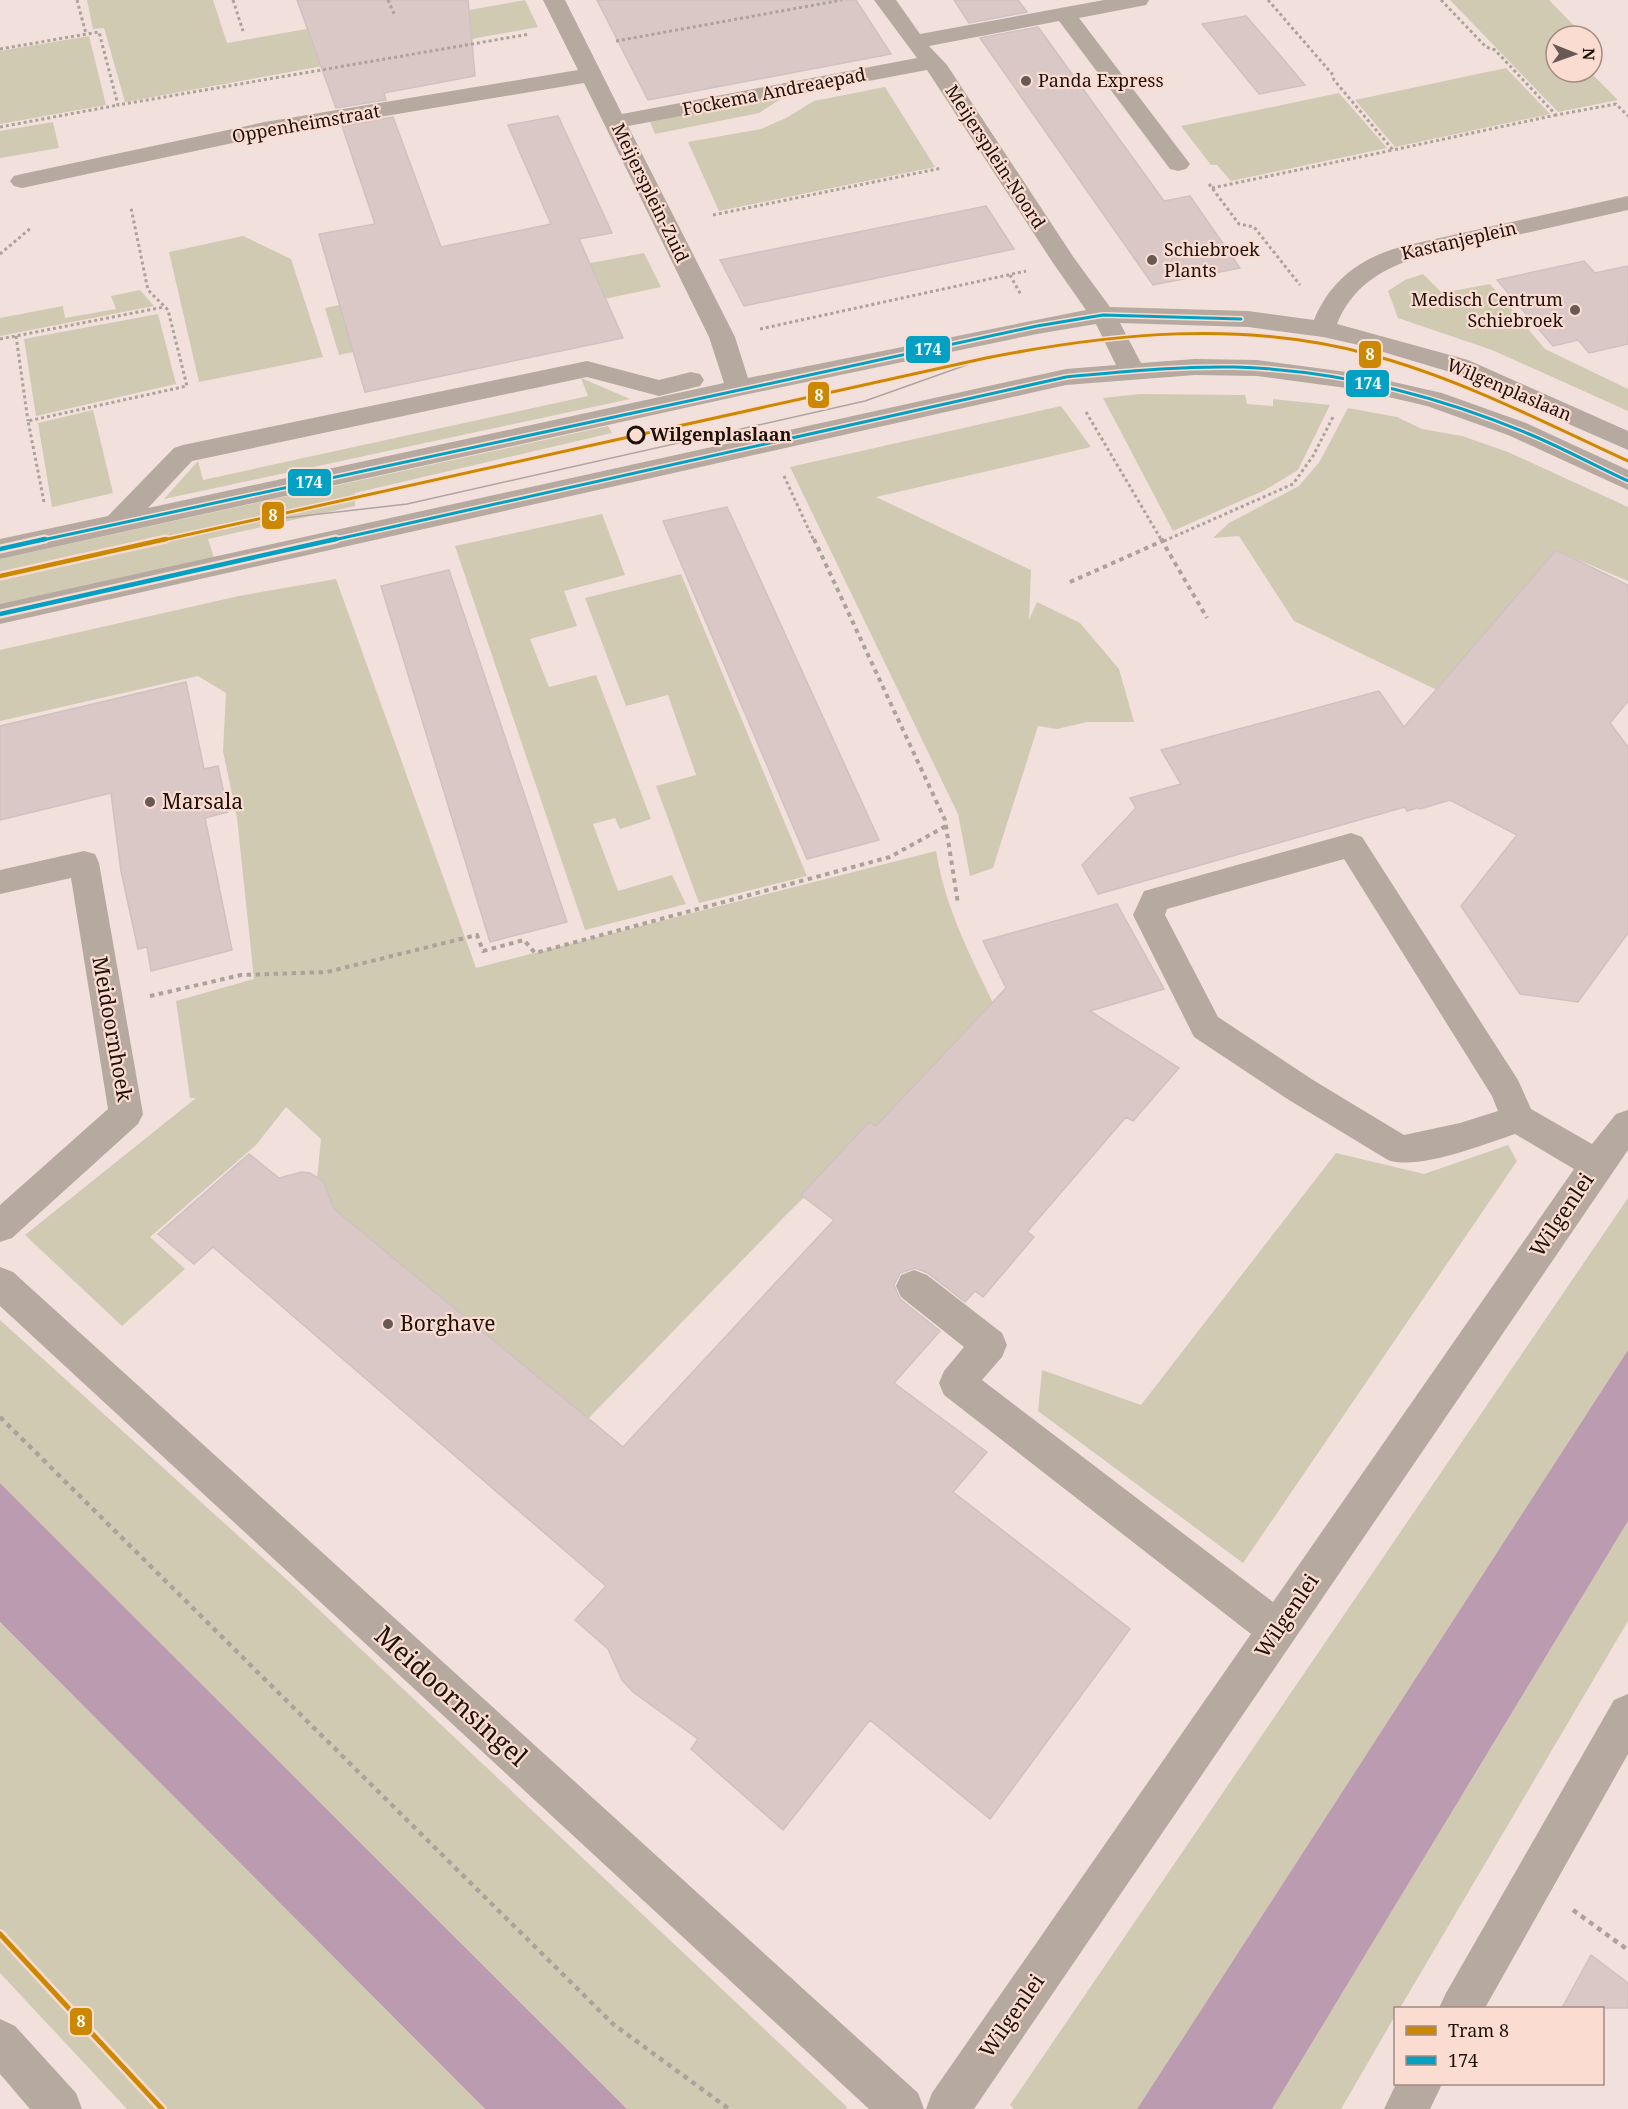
<svg xmlns="http://www.w3.org/2000/svg" width="1628" height="2109" viewBox="0 0 1628 2109" font-family="'Noto Serif',serif">
<style>
.green{fill:#d1cab3}
.water{fill:#ba9bb0}
.building{fill:#dac8c7;stroke:#cfc1c0;stroke-width:1.5}
.lines{fill:none;stroke-linecap:round;stroke-linejoin:round}
.path-far2{stroke:#ada29a;stroke-width:3;stroke-dasharray:3 3;stroke-linecap:butt}
.path-far1{stroke:#ada29a;stroke-width:4;stroke-dasharray:4.5 4.5;stroke-linecap:butt}
.path{stroke:#ada29a;stroke-width:4.5;stroke-dasharray:5 5;stroke-linecap:butt}
.minor{fill:#b6a9a0;fill-rule:evenodd}
.tram{stroke:#b0a49e;stroke-width:1.5}
.bus-1-far1-casing{stroke:#fbdcd1;stroke-width:6}
.bus-1-casing{stroke:#fbdcd1;stroke-width:9}
.bus-1-far1{stroke:#02a1c4;stroke-width:3}
.bus-1{stroke:#02a1c4;stroke-width:4.5}
.tram-1-far2-casing{stroke:#fbdcd1;stroke-width:6}
.tram-1-far1-casing{stroke:#fbdcd1;stroke-width:9}
.tram-1-casing{stroke:#fbdcd1;stroke-width:10}
.tram-1-far2{stroke:#cc8802;stroke-width:3}
.tram-1-far1{stroke:#cc8802;stroke-width:4.5}
.tram-1{stroke:#cc8802;stroke-width:5}
.poi-dot{fill:#685954;stroke:#fbdcd1;stroke-width:2}
.stop-dot{fill:#fbdcd1;stroke:#1e110c;stroke-width:3}
.labels{text-anchor:middle;stroke-width:4.5;stroke-linejoin:round;paint-order:stroke}
.far-poi-label{font-size:18px;fill:#1e110c;stroke:#fbdcd1;text-anchor:start}
.far-street-label{font-size:18px;fill:#1e110c;stroke:#fbdcd1}
.far-stop-label{font-size:18px;font-weight:bold;fill:#1e110c;stroke:#fbdcd1;text-anchor:start}
.poi-label{font-size:21px;fill:#1e110c;stroke:#fbdcd1;text-anchor:start}
.street-label{font-size:21px;fill:#1e110c;stroke:#fbdcd1}
.near-street-label{font-size:26px;fill:#1e110c;stroke:#fbdcd1}
.line-badge{stroke:#fbdcd1;stroke-width:2}
.badge-label{font-size:16px;text-anchor:middle;font-weight:bold;fill:#fff}
</style>
<rect width="100%" height="100%" fill="#f1e0db"/>
<path class="green" d="M87 0H213L227 43 381 16 385 25 525 0 538 27 125 102 104 28 93 29Z
M1450 0H1549L1584 36H1556V72H1590L1618 100 1558 112Z
M89 36 106 105 0 124V51Z
M1506 68 1550 114 1395 147 1355 100Z
M885 87 935 167 719 211 688 142 761 129 786 118 814 101Z
M790 93 759 113 655 134 650 122Z
M1339 93 1387 148 1231 181 1217 165H1211L1181 126Z
M53 122 59 148 0 158V131Z
M243 236 291 259 323 357 199 382 169 252Z
M644 253 661 287 339 355 325 308 490 274 494 281Z
M1423 274 1442 293 1490 284 1545 349 1628 389V411L1492 350 1398 318 1388 291 1405 280Z
M140 290 154 306 0 336V318L63 306 65 318 116 309 111 296Z
M158 314 176 384 36 416 24 339Z
M581 378 630 399 164 499 198 461 203 480 588 396Z
M1140 394 1245 395 1247 404 1273 406V399L1330 405 1298 470 1265 490 1173 531 1103 398Z
M1061 406 1091 447 876 497 1031 570 1029 620 1037 602 1080 623 1119 669 1134 722H1087L1057 729 1038 726 993 868 970 876 958 814 790 467Z
M1348 408 1397 417 1422 429 1462 436 1508 452 1628 507V581L1567 555 1441 692 1294 621 1239 536 1213 538 1229 523 1299 486 1320 461Z
M93 410 113 493 52 507 38 423Z
M608 426 612 433 355 493V506L208 539 214 558 0 606V559Z
M602 514 625 575 564 591 577 626 530 639 549 687 596 675 651 819 620 829 615 818 593 824 618 891 672 875 686 904 585 930 455 546Z
M681 574 807 876 699 903 656 786 696 775 668 695 626 706 585 598Z
M336 579 476 968 936 851C945 908 971 957 996 1009L786 1215 584 1423 314 1208 321 1139 286 1107 256 1145 150 1237 185 1269 122 1326 25 1235 196 1098H190L176 1001 254 979 237 818 223 751 226 693 198 676 0 721V650L239 596Z
M1508 1145 1517 1161 1243 1563 1038 1411 1042 1370 1141 1405 1336 1153 1424 1174Z
M1628 1198V1350L1137 2109H1014L1010 2105Z
M0 1320 297 1589 847 2107 846 2109H627L0 1483Z
M1628 1521V1621L1400 2008H1396L1395 2016 1341 2109H1272Z
M0 1622 485 2109H127L0 1973Z"/>
<path class="water" d="M1628 1350V1521L1272 2109H1137Z
M0 1483 627 2109H485L0 1622Z"/>
<path class="building" d="M297 0H468L475 76 384 93 386 100 336 108Z
M597 0H856L891 54 648 100Z
M954 0H1018L1027 12 969 23Z
M1246 16 1273 47 1305 85 1259 94 1202 24Z
M1038 27 1164 201 1190 196 1240 268 1153 285 980 38Z
M558 116 612 233 579 239 623 338 365 392 319 234 375 224 342 126 393 117 441 247 551 224 508 125Z
M986 206 1014 249 744 306 720 260Z
M1584 261 1595 273 1628 266V344L1589 353 1578 340 1553 346 1497 280Z
M727 507 879 840 807 859 663 521Z
M1556 550 1628 585V701L1610 723 1628 747V933L1578 1002 1520 994 1461 906 1517 835 1450 800 1420 809 1417 808 1407 811 1405 807 1098 894 1082 865 1136 808 1130 798 1181 784 1161 750 1379 691 1404 727Z
M449 570 567 922 490 942 381 586Z
M186 682 204 769 218 766 228 812 205 818 232 950 151 971 147 947 138 949 121 871 111 793 0 820V726Z
M1117 904 1164 989 1090 1011 1179 1068 1133 1121 1126 1117 1027 1232 1034 1237 983 1297 975 1291 965 1302 928 1273 915 1268 900 1273 894 1285 900 1299 940 1331 894 1383 987 1452 953 1492 1130 1629 990 1819 870 1720 783 1830 691 1749 698 1739 633 1692 622 1680 608 1649 575 1620 606 1586 213 1247 194 1264 158 1234 249 1154 279 1178 302 1172 310 1173 323 1181 334 1209 623 1447 834 1220 801 1195 869 1122 876 1126 1006 988 983 941Z
M1591 1955 1628 1983V2008H1562Z"/>
<g class="lines">
<path class="path-far2" d="M77 0 86 34
M233 0 243 31
M388 0 395 16
M1268 0 1333 75 1334 80 1393 150 1556 115
M1441 0 1486 47 1495 50 1556 115 1616 104 1628 116
M616 41 842 0
M0 49 99 32 118 105 530 34
M0 127 118 105
M1209 184 1239 224 1254 227 1300 285
M1212 188 1393 150
M713 215 942 168
M0 254 32 227
M1010 275 1021 295
M760 329 1026 271
M16 336 28 421
M0 339 164 307
M1086 412 1162 541
M784 476 814 541
M44 502 28 421 187 386 168 310 148 290 131 208
M1164 541 1293 484 1313 456 1334 415"/>
<path class="path-far1" d="M814 539 945 820 958 904
M1161 539 1207 618
M1070 582 1167 539
M150 996 241 975 327 972 477 935 483 951 524 940 535 953 890 857 946 826"/>
<path class="path" d="M0 1417 613 2024 729 2109
M1573 1910 1628 1950"/>
<path class="minor" d="M543 0H565L622 114 917 58 874 0H896L920 34 1104 0H1149L1146 5 1079 18 1190 164 1186 169 1178 171 1170 169 1059 21 929 46 947 65 1074 258 1110 307 1248 311 1314 320C1331 278 1365 255 1408 245L1628 196V210L1415 258C1379 271 1352 287 1337 324L1468 360 1628 431V450L1450 372 1363 346 1323 337 1248 327 1120 323 1141 363 1195 359 1257 360 1354 373 1442 393 1526 423 1628 470V490L1508 435 1427 406 1354 389 1257 376 1195 375 1066 385 0 624V604L1066 369 1116 365 1096 324 1037 334 739 396 0 559V539L108 516 174 448 183 445 587 361 659 380 691 372 700 374 704 380 700 386 659 396 587 377 192 461 148 508 724 383 709 337 584 83 265 136 22 188 14 186 10 181 14 176 22 174 265 122 578 70ZM927 70 1053 263 1086 310 748 378 735 337 628 126Z
M1351 833 1362 837 1518 1080 1531 1109 1592 1144 1616 1114 1628 1110V1150L974 2109H926L932 2093 1251 1634 944 1395 939 1383 944 1371 964 1347 901 1297 896 1286 901 1275 914 1270 927 1275 1002 1333 1007 1345 1002 1357 982 1380 1273 1602 1574 1169 1515 1134C1485 1144 1417 1171 1388 1160L1289 1100 1194 1037 1133 915 1144 891ZM1344 859 1492 1096 1498 1111 1460 1123 1404 1135 1313 1080 1218 1017 1165 915 1167 909Z
M84 851 95 854 99 863 143 1114 138 1124 12 1238 0 1242V1205L108 1109 71 878 0 894V870Z
M0 1267 13 1272 918 2093 924 2109H869L0 1306Z
M1628 1694V1754L1485 2008H1439L1446 1993 1614 1700Z
M0 2019 15 2026 76 2093 82 2109H30L0 2074Z
M1396 2084H1442L1430 2109H1384Z"/>
<path class="tram" d="M242 523 407 504 865 401 986 358"/>
<g class="bus-1-far1-casing">
<path id="bus-1-far1" d="M38 541 1037 326 1103 315 1241 319
M329 541 1066 377C1122 372 1178 366 1234 367 1335 370 1436 395 1529 434 1563 448 1595 466 1628 481"/>
</g>
<g class="bus-1-casing">
<path id="bus-1" d="M0 549 45 539
M0 614 336 539"/>
</g>
<use href="#bus-1-far1" class="bus-1-far1"/>
<use href="#bus-1" class="bus-1"/>
<g class="tram-1-far2-casing">
<path id="tram-1-far2" d="M159 541 986 358C1113 333 1241 320 1368 354 1459 378 1543 422 1628 461"/>
</g>
<g class="tram-1-far1-casing">
<path id="tram-1-far1" d="M0 576 166 539"/>
</g>
<g class="tram-1-casing">
<path id="tram-1" d="M0 1934 162 2109"/>
</g>
<use href="#tram-1-far2" class="tram-1-far2"/>
<use href="#tram-1-far1" class="tram-1-far1"/>
<use href="#tram-1" class="tram-1"/>
</g>
<g class="poi-dot">
<circle cx="1026" cy="81" r="6"/>
<circle cx="1152" cy="260" r="6"/>
<circle cx="1575" cy="310" r="6"/>
<circle cx="150" cy="802" r="6"/>
<circle cx="388" cy="1324" r="6"/>
</g>
<circle class="stop-dot" cx="636" cy="435" r="8"/>
<g class="labels">
<g class="far-poi-label">
<text x="1038" y="87">Panda Express</text>
<text x="1164" y="256">Schiebroek<tspan x="1164" dy="21">Plants</tspan></text>
<text x="1563" y="306" text-anchor="end">Medisch Centrum<tspan x="1563" dy="21">Schiebroek</tspan></text>
</g>
<g class="far-street-label">
<text transform="translate(774 92) rotate(-11)" y="6">Fockema Andreaepad</text>
<text transform="translate(306 124) rotate(-10)" y="6">Oppenheimstraat</text>
<text transform="translate(995 157) rotate(57)" y="6">Meijersplein-Noord</text>
<text transform="translate(650 193) rotate(64)" y="6">Meijersplein-Zuid</text>
<text transform="translate(1459 241) rotate(-13)" y="6">Kastanjeplein</text>
<text transform="translate(1509 390) rotate(23)" y="6">Wilgenplaslaan</text>
</g>
<g class="far-stop-label">
<text x="650" y="441">Wilgenplaslaan</text>
</g>
<g class="poi-label">
<text x="162" y="809">Marsala</text>
<text x="400" y="1331">Borghave</text>
</g>
<g class="street-label">
<text transform="translate(112 1029) rotate(80)" y="7">Meidoornhoek</text>
<text transform="translate(1562 1215) rotate(-56)" y="7">Wilgenlei</text>
<text transform="translate(1287 1616) rotate(-56)" y="7">Wilgenlei</text>
<text transform="translate(1012 2016) rotate(-55)" y="7">Wilgenlei</text>
</g>
<g class="near-street-label">
<text transform="translate(451 1696) rotate(42)" y="9">Meidoornsingel</text>
</g>
</g>
<g class="line-badge">
<rect x="905" y="335" width="46" height="29" rx="6" fill="#02a1c4"/>
<rect x="1358" y="340" width="24" height="29" rx="6" fill="#cc8802"/>
<rect x="1345" y="369" width="45" height="29" rx="6" fill="#02a1c4"/>
<rect x="807" y="381" width="23" height="28" rx="6" fill="#cc8802"/>
<rect x="287" y="468" width="45" height="29" rx="6" fill="#02a1c4"/>
<rect x="261" y="501" width="24" height="29" rx="6" fill="#cc8802"/>
<rect x="69" y="2007" width="24" height="29" rx="6" fill="#cc8802"/>
</g>
<g class="badge-label">
<text x="928" y="355">174</text>
<text x="1370" y="360">8</text>
<text x="1368" y="389">174</text>
<text x="819" y="401">8</text>
<text x="309" y="488">174</text>
<text x="273" y="521">8</text>
<text x="81" y="2027">8</text>
</g>
<rect x="1394" y="2007" width="210" height="78" fill="#fbdcd1" stroke="#a38b82" stroke-width="1.5"/>
<rect x="1406" y="2026" width="30" height="9" fill="#cc8802" stroke="#a38b82" stroke-width="1.5"/>
<text x="1448" y="2037" font-size="18" fill="#1e110c">Tram 8</text>
<rect x="1406" y="2056" width="30" height="9" fill="#02a1c4" stroke="#a38b82" stroke-width="1.5"/>
<text x="1448" y="2067" font-size="18" fill="#1e110c">174</text>
<g transform="translate(1574 54) rotate(91)"><circle r="28" fill="#fbdcd1" stroke="#a38b82" stroke-width="1.5"/>
<path d="M0-4.5L10 22L0 15L-10 22Z" fill="#685954"/>
<text y="-9" font-size="16" font-weight="bold" text-anchor="middle" fill="#1e110c">N</text>
</g>
</svg>
